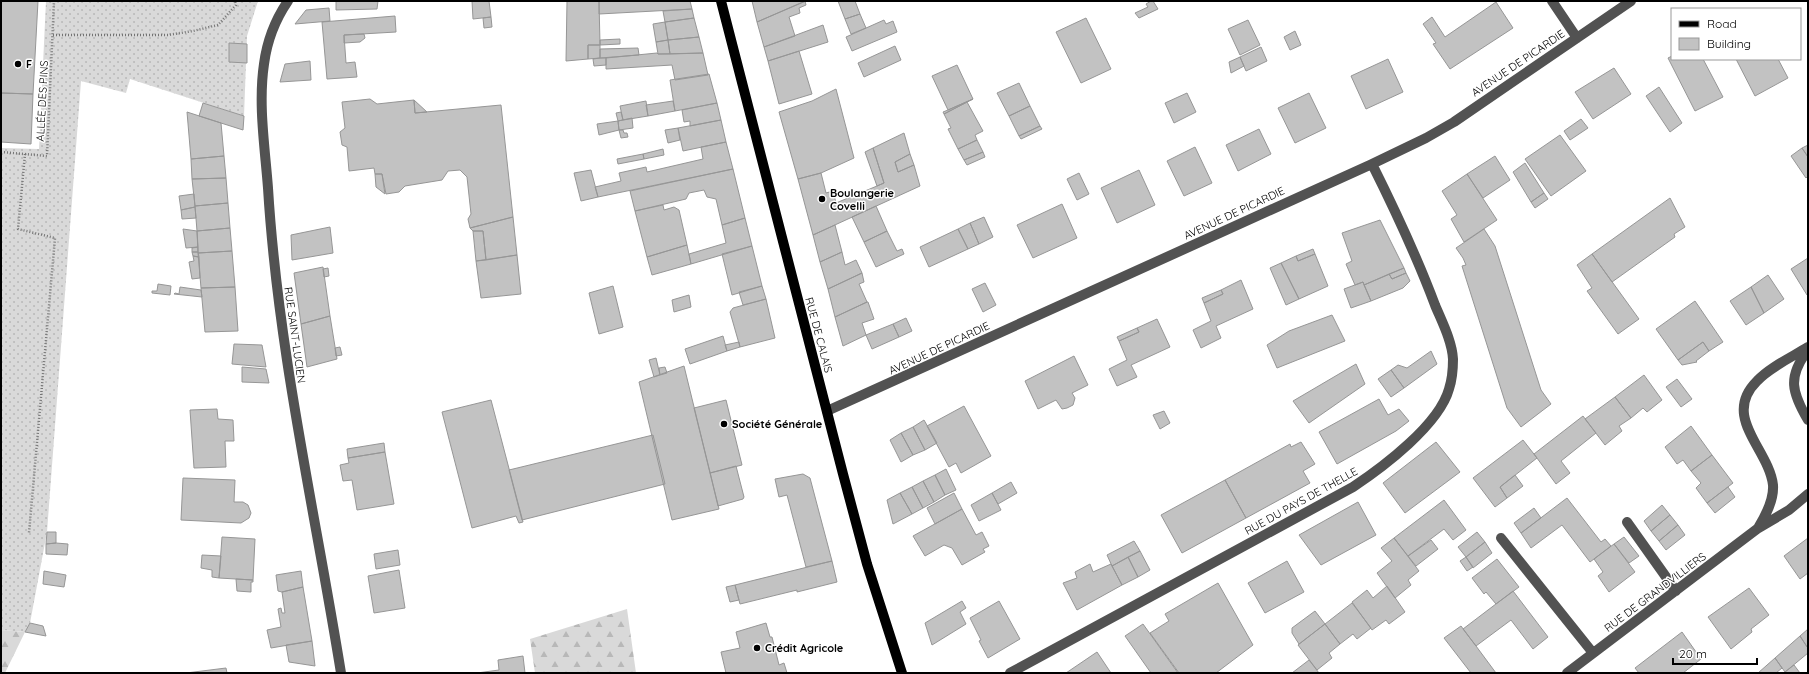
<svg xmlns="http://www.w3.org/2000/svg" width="1809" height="674" viewBox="0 0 1809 674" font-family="Quicksand,sans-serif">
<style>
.grass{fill:url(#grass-dots)}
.forest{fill:url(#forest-firs)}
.building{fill:#c2c2c2;stroke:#969696}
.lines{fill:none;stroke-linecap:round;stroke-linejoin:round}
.path{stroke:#747474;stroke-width:2.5;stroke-dasharray:1 2;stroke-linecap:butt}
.minor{stroke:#525252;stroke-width:10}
.major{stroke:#000;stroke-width:10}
.poi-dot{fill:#000;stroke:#fff;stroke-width:1.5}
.labels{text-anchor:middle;stroke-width:3;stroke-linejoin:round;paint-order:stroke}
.street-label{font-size:11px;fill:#000;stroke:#fff}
.poi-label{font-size:11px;font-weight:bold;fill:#000;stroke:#fff;text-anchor:start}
</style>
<defs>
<pattern id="grass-dots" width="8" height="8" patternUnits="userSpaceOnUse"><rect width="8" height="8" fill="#d9d9d9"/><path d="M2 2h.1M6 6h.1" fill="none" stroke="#b8b8b8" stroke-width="1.8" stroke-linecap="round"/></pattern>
<pattern id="forest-firs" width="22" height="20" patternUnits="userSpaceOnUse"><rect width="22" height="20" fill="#d9d9d9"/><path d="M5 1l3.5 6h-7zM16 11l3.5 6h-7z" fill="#b8b8b8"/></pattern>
</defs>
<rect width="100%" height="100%" fill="#fff"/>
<path class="grass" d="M46 1H258L247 36 244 116 130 79 126 93 81 81 47 532 30 623 25 632 1 630V148L39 149Z"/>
<path class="forest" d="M627 609 636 673H535L530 639Z
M1 630 25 632 5 673H1Z"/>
<path class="building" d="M1 1H38L33 94 1 93Z
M336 1H378L377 9 336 10Z
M472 1H489L491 17 473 19Z
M567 1H599L600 45H588V59L566 61Z
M599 1H690L692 9 599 14Z
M752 1H806L757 22Z
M805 1 806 5 799 8 800 13 789 17 795 36 764 47 757 22Z
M838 1H855L860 14 845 19Z
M1151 1H1153L1158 9 1139 18 1135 13 1148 7 1146 4Z
M1496 2 1513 28 1450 69 1433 44 1436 43 1423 24 1432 17 1445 37Z
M329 8 330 21 295 24 306 10Z
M692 9 694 18 665 22 663 11Z
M860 14 866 28 851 34 845 19Z
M395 16 396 32 344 35 346 63 355 62 357 77 327 79 322 22Z
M491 17 492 27 484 28 483 18Z
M694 18 699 37 668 40 665 22Z
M1086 18 1111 69 1081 83 1056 32Z
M884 20 886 24 893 21 897 32 852 51 846 37Z
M1248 20 1260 45 1240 55 1228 29Z
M665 22 668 40 656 42 653 24Z
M823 25 828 42 768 61 764 47Z
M1295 31 1301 45 1290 50 1284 37Z
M364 34 365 38 360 42 344 43V35Z
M699 37 703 53 670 54 668 40Z
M620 39V44L600 45V40Z
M668 40 670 54H658L656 42Z
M229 43 247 44V63L229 62Z
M588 45H600V58L588 59Z
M895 46 901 60 864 77 858 63Z
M1261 47 1267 61 1246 71 1240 57Z
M638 48 639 55 600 58V49Z
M799 51 812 94 779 104 768 61Z
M657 53 658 54 703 53 708 75 675 80 672 65 606 69V58Z
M1672 56V59H1703L1723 97 1695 111 1668 58Z
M1240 57 1244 66 1231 73 1229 62Z
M600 58H606V65L594 66 593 59Z
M1388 59 1403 92 1366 109 1351 76Z
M1736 59H1778L1788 78 1755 96Z
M310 61 311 80 280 82 285 64Z
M957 65 973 99 948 110 932 76Z
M1614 68 1631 94 1593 119 1575 92Z
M709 74 717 103 675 111 670 80Z
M1019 83 1030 106 1009 116 997 93Z
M1659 87 1682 123 1670 132 1646 96Z
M836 89 854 158 821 173 798 179 779 112 812 101Z
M1 93 33 94 31 144 1 142Z
M1187 93 1196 112 1174 123 1165 103Z
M1309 93 1326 128 1295 143 1278 108Z
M370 99 377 104 414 100 415 113 501 105 513 217 470 228 468 219 471 214 467 177 460 170 448 171 442 180 405 186 399 192 386 194 382 174H375L374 168 349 171 347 147 342 145 340 132 345 128 342 102Z
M973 99 944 114 943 112 948 110Z
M414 100 427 112 415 113Z
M646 101 648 116 623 120 620 106Z
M673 101 675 111 648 116 646 105Z
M967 102 983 131 975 135 977 140 958 149 948 129 951 128 944 114Z
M203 103 244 116 243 130 199 116Z
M717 103 721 120 690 126V121L684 122 682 110Z
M1030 106 1040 126 1019 136 1009 116Z
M187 112 221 123 224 156 191 159Z
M621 112 623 120 618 121 616 113Z
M632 118 633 128 619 130 618 121Z
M1581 119 1588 128 1570 140 1564 131Z
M721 120 726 142 683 151 678 128Z
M618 121 619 130 599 135 597 124Z
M1040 126 1042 129 1021 139 1019 136Z
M678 128 680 140 668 143 665 130Z
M1259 129 1271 154 1238 171 1226 145Z
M619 130H623L624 133H627L628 137 621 138Z
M904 133 910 154 895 162 898 172 914 165 920 186 813 235 798 179 821 173 826 193 833 191 836 203 877 186 884 183 873 148Z
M1560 135 1586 171 1551 196 1525 159Z
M977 140 983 152 964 160 958 149Z
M726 142 733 169 598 197 595 187 621 181 619 173 646 167 647 172 703 159 701 147Z
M1808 145V157L1802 148Z
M1195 147 1212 183 1184 196 1167 161Z
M873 148 884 183 877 186 865 152Z
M1802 148 1808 157V176L1806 178 1791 156Z
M663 149 664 155 644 159 643 154Z
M983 152 985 157 967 165 964 160Z
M643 154 644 159 618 164 617 159Z
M910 154 914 165 898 172 895 162Z
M224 156 226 178 192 179 191 159Z
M1495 156 1510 180 1483 198 1467 174Z
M1525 163 1544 193 1531 202 1513 172Z
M733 169 745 218 722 225 716 199 707 197 704 190 689 193 686 199 635 211 630 191Z
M591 170 598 197 581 201 574 173Z
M1139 170 1155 205 1117 223 1101 188Z
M1079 173 1089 194 1077 200 1067 179Z
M375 174H382L385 194 376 187Z
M1467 174 1497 220 1464 242 1451 219 1457 215 1442 191Z
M226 178 228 203 195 206 192 179Z
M1544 193 1548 199 1535 208 1531 202Z
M194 194 195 207 181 210 179 196Z
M1670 198 1685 227 1674 234 1675 237 1612 282 1592 254Z
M228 203 230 228 197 231 195 206Z
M1062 204 1077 238 1033 258 1017 225Z
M663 205 664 210 674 207 679 210 687 245 647 257 635 211Z
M876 206 887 231 864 242 852 217Z
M195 207 196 218 182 219 181 210Z
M513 217 517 255 486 260 483 231H473L470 228Z
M984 217 993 237 979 244 970 223Z
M745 218 752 246 691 264 689 254 726 243 722 225Z
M1380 220 1404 268 1364 285 1363 282 1355 285 1346 264 1352 261 1342 233Z
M970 223 979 244 968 249 958 229Z
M835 225 842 252 820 262 813 235Z
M330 227 333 253 292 260 291 235Z
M230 228 232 251 198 253 197 231Z
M183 229 197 231 198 247 186 248Z
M958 229 968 249 929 267 920 247Z
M1484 229 1495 246 1541 390 1551 404 1521 427 1507 408 1462 266 1466 265 1463 258 1456 248Z
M473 231H483L486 260 476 261Z
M887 231 897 251 902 249 904 254 876 267 864 242Z
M687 245 691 264 652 275 647 257Z
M752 246 762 286 732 295 722 254Z
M198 247V252H192V248Z
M1313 249 1315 254 1298 261 1296 256Z
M232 251 235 287 201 288 198 253Z
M192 252H198L199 257 193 256Z
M842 252 845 265 856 260 862 273 828 289 820 262Z
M1315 254 1328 286 1299 299 1281 263 1296 256 1298 261Z
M1592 254 1639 319 1618 334 1587 291 1592 288 1577 265Z
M517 255 521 294 481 298 476 261Z
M193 256 199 257 200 278 192 279 189 262 194 261Z
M1808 258V295H1807L1791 269Z
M1281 263 1299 299 1286 305 1270 268Z
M323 267 330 316 301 324 294 273Z
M328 268 329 276 324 277 323 269Z
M1404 268 1406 273 1392 279 1389 274Z
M862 273 864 282 859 284 867 302 835 317 828 289Z
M1406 273 1410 281 1403 288 1371 301 1364 285 1389 274 1392 279Z
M1768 275 1784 299 1764 313 1751 287Z
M1241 280 1253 309 1216 326 1221 338 1201 348 1193 330 1211 321 1204 303 1223 294 1221 290Z
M1363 282 1371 301 1351 308 1344 289Z
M985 283 996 305 983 312 972 289Z
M158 284 171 286 170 295 152 293V291H157Z
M613 286 623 327 599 334 589 293Z
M762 286 766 299 743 305 739 292Z
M180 287 201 290 202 297 174 294 175 293 179 294Z
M235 287 238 331 205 332 201 288Z
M1751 287 1764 313 1746 325 1730 301Z
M1221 290 1223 294 1204 303 1202 298Z
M689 295 691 307 674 312 672 300Z
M766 299 775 338 740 347 730 312 733 308Z
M1695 301 1723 342 1709 351 1703 342 1678 360 1656 329Z
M867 302H868L874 319 862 323 866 335 843 346 835 317Z
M1332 315 1345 341 1277 368 1267 345 1289 331Z
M330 316 337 359 307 367 301 324Z
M906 318 912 331 899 337 893 324Z
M1157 319 1170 347 1131 365 1137 377 1117 386 1109 369 1127 360 1119 341 1139 332 1137 328Z
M893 324 899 337 872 349 866 335Z
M1137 328 1139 332 1119 341 1117 337Z
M723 336 727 351 690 364 685 349Z
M739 342 740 347 727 351 725 345Z
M1703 342 1709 351 1696 361 1697 362 1682 365 1678 360Z
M234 344 262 345 266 367 232 364Z
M340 347 342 355 336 356 335 348Z
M1431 351 1437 364 1404 388 1391 370 1398 365 1407 368Z
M1074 356 1088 385 1072 393 1075 398 1073 405 1067 408 1062 409 1056 400 1038 409 1025 381Z
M656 358 660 375 654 377 649 360Z
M1356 364 1365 384 1309 423 1293 401Z
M684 366 719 509 672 520 639 382Z
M242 367 266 369 269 383 242 382Z
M665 367 667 373 660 375 659 368Z
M1391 370 1404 388 1391 397 1378 379Z
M1644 375 1662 400 1647 412 1643 408 1631 418 1615 397Z
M1677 379 1692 399 1681 407 1666 387Z
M1615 397 1631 418 1619 426 1622 431 1605 445 1585 419Z
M1379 399 1388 415 1399 409 1409 421 1396 431 1337 464 1319 432Z
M491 400 523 522 519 523 516 516 472 528 442 412Z
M726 400 742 465 710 473 694 408Z
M964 406 991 456 961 473 956 463 949 467 927 426Z
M217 409 218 419 233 420 234 441H225L226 467 194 468 190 410Z
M1164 411 1170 423 1160 429 1153 415Z
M1583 416 1596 433 1561 461 1570 473 1556 484 1534 454Z
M924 420 937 443 925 450 913 427Z
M1691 426 1712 455 1691 471 1683 460 1677 464 1665 447Z
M913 427 925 450 913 455 901 433Z
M901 433 913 455 901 462 890 440Z
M653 435 665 484 522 520 509 470Z
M1523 440 1537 458 1500 487 1507 498 1495 507 1473 478Z
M1301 442 1315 464 1303 471 1310 483 1246 518 1225 480 1290 444 1291 447Z
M1436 442 1460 472 1405 513 1383 483Z
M384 443 385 452 348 458 347 449Z
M385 452 394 504 357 510 352 480 343 481 340 465 349 463 348 458Z
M1712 455 1733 483 1707 503 1696 488 1701 483 1691 471Z
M736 466 744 497 743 499 718 506 710 473Z
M946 469 956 490 945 495 935 475Z
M803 474 810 478 832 561 806 567 787 495 779 497 775 479Z
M935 475 945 495 934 502 923 481Z
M1515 475 1523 486 1507 498 1500 487Z
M183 478 235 480 234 502H243L248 505 251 513 249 518 241 523 181 520Z
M1225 480 1246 518 1182 553 1161 515Z
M923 481 934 502 923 508 912 487Z
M1011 482 1017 493 998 504 992 493Z
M912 487 923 508 912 514 900 493Z
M1728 487 1735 497 1715 513 1707 503Z
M900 493 912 514 893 524 887 500Z
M954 493 962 509 935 524 927 508Z
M992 493 1001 510 979 521 971 505Z
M1567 498 1601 542 1605 539 1611 546 1590 562 1562 525 1531 548 1521 533Z
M1444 500 1466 530 1453 540 1444 529 1408 556 1394 538Z
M1358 502 1376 535 1321 565 1299 535Z
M1662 505 1670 515 1651 531 1644 521Z
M1534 508 1541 518 1521 533 1514 523Z
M962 509 976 535 982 532 989 546 983 549 985 552 962 565 952 548 944 545 925 556 913 536Z
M1670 515 1678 525 1659 541 1651 531Z
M1678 525 1685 535 1666 550 1659 541Z
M47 532H56V543L46 544Z
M1477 532 1485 542 1466 557 1458 547Z
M222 537 255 539 253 580 219 578Z
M1624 537 1639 556 1629 563 1614 544Z
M1394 538 1419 571 1408 580 1411 585 1395 598 1377 573 1392 561 1381 548Z
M1808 538V573L1800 579 1784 556Z
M1431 540 1438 549 1416 566 1408 556Z
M1134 541 1140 551 1112 566 1107 555Z
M1485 542 1492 553 1473 568 1466 557Z
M56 543 68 544 67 555 46 554V544Z
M1614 544 1635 572 1609 592 1598 576 1603 572 1594 559Z
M398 550 400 565 376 569 374 554Z
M1140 551 1150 570 1138 577 1128 557Z
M202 555 221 556 219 578 212 577V570L201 568Z
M1128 557 1138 577 1122 585 1112 566Z
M1466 557 1473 567 1467 571 1460 561Z
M1497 559 1519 587 1496 604 1486 592 1484 594 1472 578Z
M832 561 837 582 797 592V590L740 604 735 585Z
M1287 561 1304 592 1265 613 1248 583Z
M1090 564 1093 572 1111 564 1122 585 1077 610 1063 583 1077 578 1075 572Z
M399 570 405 608 374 613 368 576Z
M44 571 66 575 64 587 43 584Z
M301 571 303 587 282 592 278 591 276 575Z
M236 579 253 580V582H251V592L237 591Z
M1218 583 1253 645 1216 673H1179L1150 633 1169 621 1165 614Z
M735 585 739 600 730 602 726 587Z
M1387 586 1405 612 1389 624 1386 620 1372 630 1352 602 1367 590 1373 598Z
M303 587 312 641 271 648 267 630 281 627 278 609 281 608 282 613H285L282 592Z
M1749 588 1769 615 1751 629 1752 632 1731 649 1708 617Z
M1513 591 1548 637 1533 649 1511 620 1476 646 1463 629Z
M962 601 966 608 960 612 966 624 932 645 925 623Z
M999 601 1020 639 988 658 979 641 981 640 970 618Z
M1352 603 1371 628 1357 639 1353 634 1340 644 1325 624Z
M1315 611 1325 624 1299 644 1292 633V628Z
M30 623 43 626 46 636 25 632Z
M766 623 770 637H772L779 665 784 663 787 673H726L721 652 740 648 736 632Z
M1143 624 1178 673H1151L1125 636Z
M1325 624 1340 644 1329 653 1332 658 1317 670 1298 645Z
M1461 626 1476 646 1496 673H1471L1444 638Z
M1808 629V646L1807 647 1800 636Z
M1682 632 1701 659 1683 673H1639L1635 668Z
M1800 636 1808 648V653L1785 672 1775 658Z
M312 641 315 666 289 662 286 645Z
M1097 652 1111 673H1066Z
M523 656 525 673H477L499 670 498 660Z
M1775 658 1782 668 1776 673H1758Z
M1309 660 1319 673H1292Z
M1794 665 1800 673H1786L1785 672Z
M226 668 227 673H186Z"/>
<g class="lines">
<path class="path" d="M53 35H168L193 31 218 25 236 5 235 1
M1 152 47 156 54 1
M25 154 18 229 55 238 29 533"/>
<path class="minor" d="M288 1C275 20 267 41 264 64 258 104 265 148 268 188 278 352 315 511 341 673
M1552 1 1577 38
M1808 350C1787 377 1792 393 1808 420
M827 411 1372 164 1426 138 1454 122 1631 1
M1627 522 1676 591
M1758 528C1766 515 1774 500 1773 485 1769 449 1721 417 1757 381 1770 367 1792 357 1808 347
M1501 538 1593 653
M1010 673 1353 487C1383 467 1439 425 1449 389 1452 380 1453 369 1453 359 1452 341 1442 322 1435 305 1417 257 1395 210 1372 164
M1567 673 1757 529 1789 510 1808 494"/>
<path class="major" d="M721 1 843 474 867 564 902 673"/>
</g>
<g class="poi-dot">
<circle cx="18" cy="64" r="4"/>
<circle cx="822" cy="199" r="4"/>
<circle cx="724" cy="424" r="4"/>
<circle cx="757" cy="648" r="4"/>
</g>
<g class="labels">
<g class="street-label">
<text transform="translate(1518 63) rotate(-34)" y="4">AVENUE DE PICARDIE</text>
<text transform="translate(42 101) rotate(-87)" y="4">ALLÉE DES PINS</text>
<text transform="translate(1234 213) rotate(-25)" y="4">AVENUE DE PICARDIE</text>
<text transform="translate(295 335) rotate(82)" y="4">RUE SAINT-LUCIEN</text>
<text transform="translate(819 335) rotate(75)" y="4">RUE DE CALAIS</text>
<text transform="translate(939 348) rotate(-25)" y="4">AVENUE DE PICARDIE</text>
<text transform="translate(1301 501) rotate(-29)" y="4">RUE DU PAYS DE THELLE</text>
<text transform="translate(1655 592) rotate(-37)" y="4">RUE DE GRANDVILLIERS</text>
</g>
<g class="poi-label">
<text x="26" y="68">F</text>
<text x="830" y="197">Boulangerie<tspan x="830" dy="13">Covelli</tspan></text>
<text x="732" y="428">Société Générale</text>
<text x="765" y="652">Crédit Agricole</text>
</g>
</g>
<rect width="1809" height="674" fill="none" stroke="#000000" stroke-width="4"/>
<rect x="1671" y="8" width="130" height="52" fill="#ffffff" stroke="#999999"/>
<rect x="1679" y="21" width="20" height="6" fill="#000000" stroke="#999999"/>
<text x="1707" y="28" font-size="12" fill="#000000">Road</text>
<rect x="1679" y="38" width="20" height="12" fill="#c2c2c2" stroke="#999999"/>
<text x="1707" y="48" font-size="12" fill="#000000">Building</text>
<path d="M1673 658v6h84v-6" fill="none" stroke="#000000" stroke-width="2"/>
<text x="1679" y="658" font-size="12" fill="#000000" stroke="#ffffff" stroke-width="3" paint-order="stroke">20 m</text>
</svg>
